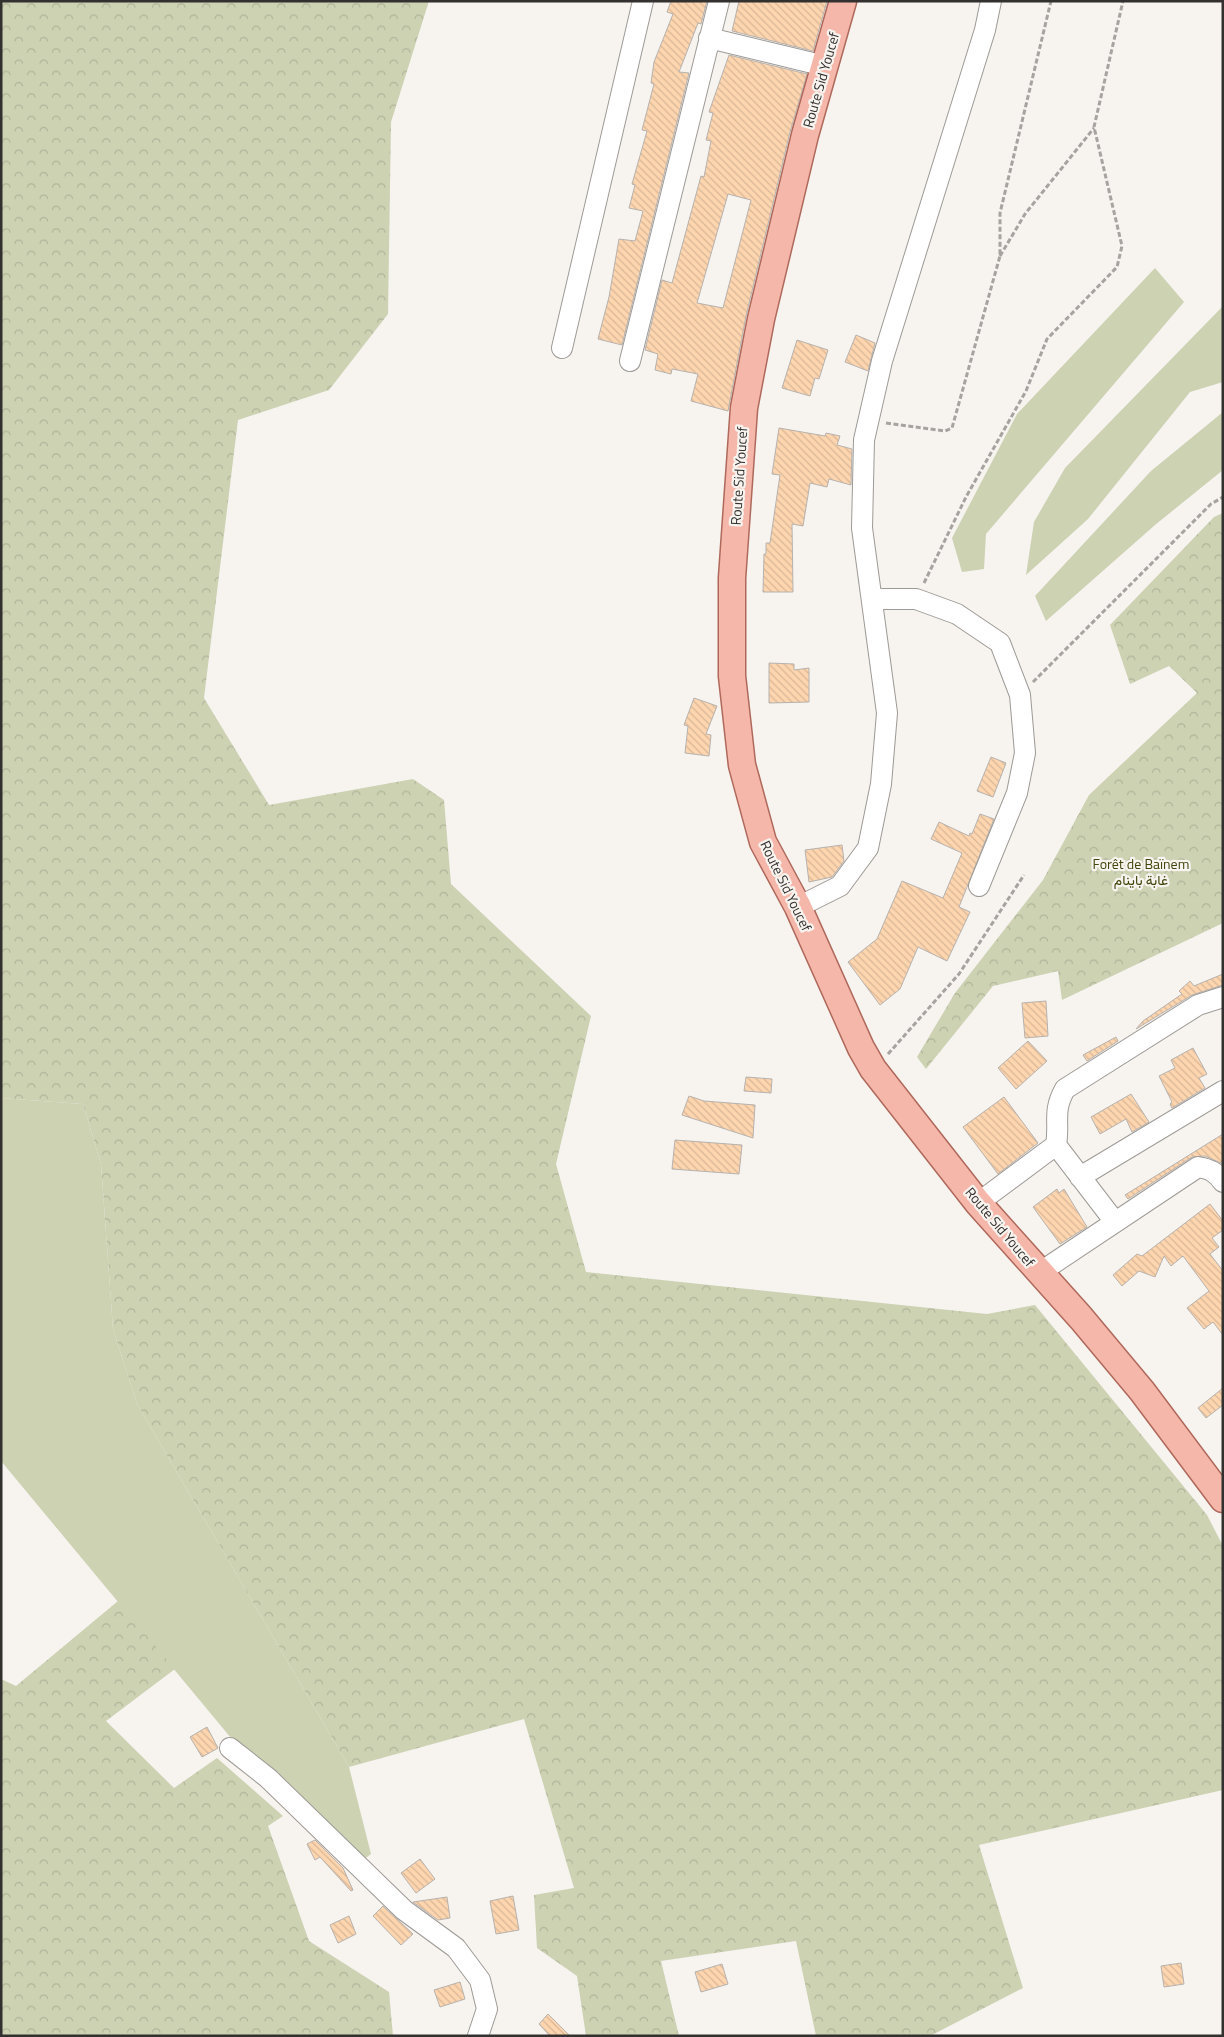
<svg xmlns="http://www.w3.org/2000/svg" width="1224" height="2037" viewBox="0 0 1224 2037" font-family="'Titillium Web',Vazirmatn,sans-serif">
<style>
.green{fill:#cdd2b3}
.forest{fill:url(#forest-crowns)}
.building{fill:url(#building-back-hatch);stroke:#b6b2ae;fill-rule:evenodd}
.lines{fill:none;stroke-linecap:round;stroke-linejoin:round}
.minor-casing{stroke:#9e9a96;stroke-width:22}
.major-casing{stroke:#ae695b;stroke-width:29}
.path{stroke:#a6a3a0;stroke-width:3;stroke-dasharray:5 2.5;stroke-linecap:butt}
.minor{stroke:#fff;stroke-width:20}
.major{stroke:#f6b7ab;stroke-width:26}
.labels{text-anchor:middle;stroke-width:4.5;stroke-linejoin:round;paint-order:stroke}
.street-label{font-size:14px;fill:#33312f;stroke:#f7f3ef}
.park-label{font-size:14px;fill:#41460b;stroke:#f7f3ef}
</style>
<defs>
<pattern id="forest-crowns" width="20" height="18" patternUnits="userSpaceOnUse" patternTransform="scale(1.25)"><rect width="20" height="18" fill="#cdd2b3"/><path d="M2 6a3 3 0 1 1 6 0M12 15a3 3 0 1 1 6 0" fill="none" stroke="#b0b59a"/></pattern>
<pattern id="building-back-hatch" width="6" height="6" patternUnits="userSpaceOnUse" patternTransform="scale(1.25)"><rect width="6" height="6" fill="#fdd5af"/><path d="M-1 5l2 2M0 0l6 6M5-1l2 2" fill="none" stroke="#d9b797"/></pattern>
</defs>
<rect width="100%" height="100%" fill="#f7f3ef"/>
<path class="green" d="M1155 268 1184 302 986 534 984 569 962 572 952 538 1017 414Z
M1223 306V382L1190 392 1088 519 1026 575 1034 522 1065 468Z
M1223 412V470L1155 525 1046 621 1035 596 1151 471Z
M1 1098 83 1104 101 1164 113 1329 137 1404 349 1767 371 1854 363 1860 236 1744 1 1461Z"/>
<path class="forest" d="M1 1H429L391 122 388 314 329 390 238 420 204 698 269 805 413 779 444 800 451 884 591 1016 556 1164 586 1272 987 1314 1035 1305 1207 1515 1223 1546V1790L979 1845 1023 1988 930 2036H816L796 1941 661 1961 679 2036H586L577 1976 537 1948 534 1895 574 1888 524 1719 349 1767 137 1404 113 1329 101 1164 83 1104 1 1098Z
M1223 513V923L1062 1000 1058 971 993 986 926 1069 917 1057 955 993 1043 880 1089 795 1197 693 1169 666 1130 684 1110 625 1214 517Z
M118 1601 175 1669 106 1721 174 1788 217 1758 283 1816 268 1826 309 1941 389 1992 393 2036H1V1679L16 1686Z"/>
<path class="building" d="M671 1H707L701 24 698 23 679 72 689 73 622 345 598 339 609 297 619 239 635 241 643 211 629 208 635 185 632 184 647 131 642 130 654 84 651 83 654 62 673 14 667 12Z
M739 1H827L813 51 732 31Z
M729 55 807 74 790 132 746 316 728 411 691 401 698 374 672 369 671 374 655 370 658 354 645 350 662 280 672 283 701 176 704 177 711 141 706 140 713 113 709 112ZM728 194 751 200 723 308 697 303Z
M856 335 875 343 868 371 845 362Z
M797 340 828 350 819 379 815 378 810 396 782 388Z
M779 428 825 436 826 433 840 436 837 445 852 449 851 485 829 479 827 487 810 483 803 526 792 524 793 592H763L764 554H766V543H770L780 475 772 474Z
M769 663 794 664V670L809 668V702L769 703Z
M694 698 717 706 706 734 711 735 709 756 685 753 688 726 684 725Z
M991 757 1006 763 993 797 977 791Z
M980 814 994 819 959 907 970 912 947 961 918 947 900 989 880 1005 848 962 877 939 902 881 943 898 962 853 931 839 939 822 969 836 970 833 972 834Z
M842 845 844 861 832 877 809 882 805 850Z
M1223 974V985L1192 995 1136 1029 1143 1021 1182 994 1179 991 1190 981 1194 986Z
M1046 1001 1048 1036 1025 1038 1022 1003Z
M1116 1037 1118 1041 1087 1061 1083 1055Z
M1028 1041 1047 1061 1016 1089 998 1068Z
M1193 1048 1207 1074 1199 1078 1205 1088 1172 1108 1170 1104 1172 1102 1159 1076 1175 1068 1171 1060Z
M746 1077 772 1079 771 1093 744 1091Z
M1131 1094 1149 1122 1132 1132 1126 1119 1100 1134 1091 1117Z
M689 1096 704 1101 755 1105 753 1138 682 1115Z
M1004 1097 1038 1143 998 1174 963 1127Z
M1223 1134V1164L1205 1156 1192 1157 1128 1199 1125 1195Z
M675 1140 742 1145 739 1174 672 1169Z
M1057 1189 1059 1193 1064 1189 1087 1227 1060 1244 1033 1207Z
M1210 1204 1223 1221V1230L1212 1238 1219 1247 1210 1254 1223 1271V1335L1213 1322 1204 1329 1187 1308 1209 1291 1183 1256 1171 1266 1164 1256 1155 1277 1139 1271 1122 1286 1113 1275 1137 1254 1142 1256Z
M1223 1388V1405L1206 1418 1198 1408Z
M207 1727 218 1748 202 1757 190 1737Z
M315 1840 343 1868 353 1890 351 1891 320 1857 315 1860 307 1844Z
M420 1859 435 1879 416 1893 401 1873Z
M513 1896 519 1930 496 1934 490 1901Z
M447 1897 450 1918 438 1920 413 1902Z
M383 1906 413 1934 401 1945 373 1916Z
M349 1916 356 1934 338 1943 330 1925Z
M1181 1963 1184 1984 1164 1987 1161 1966Z
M722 1964 728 1984 701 1992 695 1972Z
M460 1982 465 1999 440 2007 434 1990Z
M548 2014 570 2036H550L539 2024Z"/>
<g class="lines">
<g class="minor-casing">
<path id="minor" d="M709 38 825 66
M562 348 643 1
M630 361 719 1
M872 599H916L957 614 1000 643 1020 695 1025 753 1017 793 979 886
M798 907 840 886 868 848 881 784 887 713 862 528 864 440 882 361 985 30 991 1
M1056 1145 1115 1222
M1080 1177 1223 1091
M978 1203 1056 1145C1060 1122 1052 1112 1065 1089L1198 1005 1223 997
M1039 1273 1198 1167C1210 1169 1216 1172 1223 1182
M230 1748 268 1778 404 1910 456 1948 480 1980 487 2009 478 2036"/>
</g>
<g class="major-casing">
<path id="major" d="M843 1 805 135 761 319 744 408 732 578V676L742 765 763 842 798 907 861 1048 873 1069 978 1203 1081 1318 1142 1391 1223 1499"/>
</g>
<path class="path" d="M1000 256 1025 214 1094 128
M886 423 945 431 952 428 1000 256V213L1051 1
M924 583 966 497 1026 391 1047 339 1117 267 1122 246 1094 127 1123 1
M1033 682 1211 504 1223 497
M888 1054 959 974 1024 875"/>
<use href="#minor" class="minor"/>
<use href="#major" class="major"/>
</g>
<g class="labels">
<g class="street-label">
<text transform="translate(821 80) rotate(-74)" y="5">Route Sid Youcef</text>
<text transform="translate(739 476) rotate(-86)" y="5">Route Sid Youcef</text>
<text transform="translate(786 886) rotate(64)" y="5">Route Sid Youcef</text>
<text transform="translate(1000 1227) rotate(50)" y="5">Route Sid Youcef</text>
</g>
<g class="park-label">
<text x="1141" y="869">Forêt de Baïnem<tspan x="1141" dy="16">غابة باينام</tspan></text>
</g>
</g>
<rect width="1224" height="2037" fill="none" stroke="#33312f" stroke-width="5"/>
</svg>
